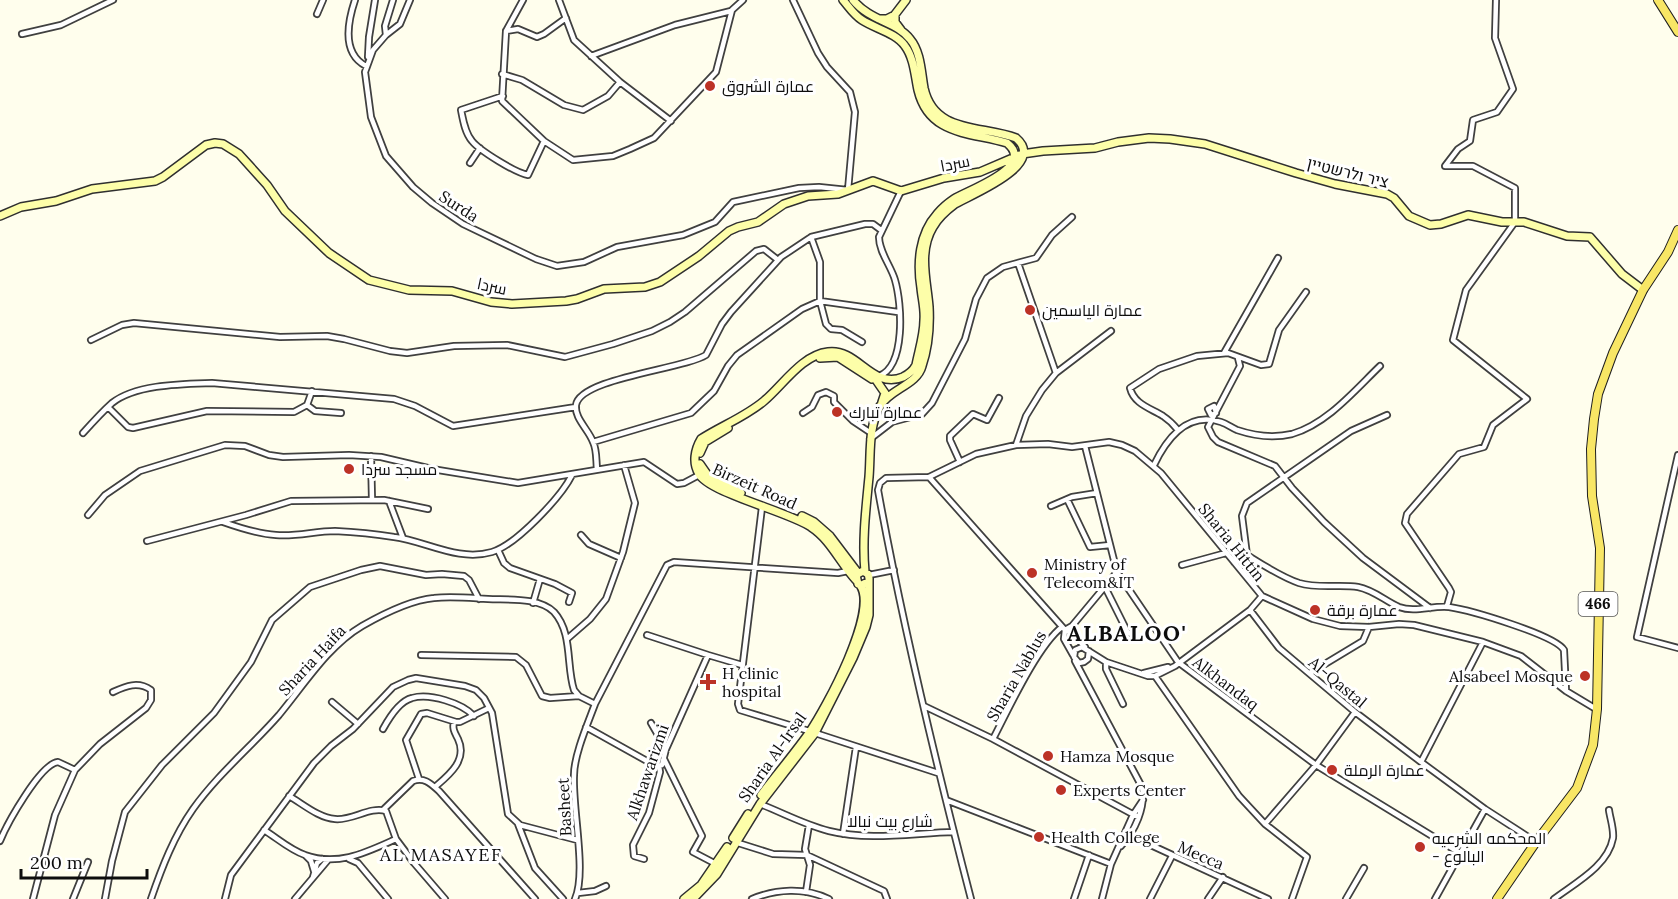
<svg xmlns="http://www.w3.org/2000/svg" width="1678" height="899" viewBox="0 0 1678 899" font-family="Lora,Cairo,Heebo,serif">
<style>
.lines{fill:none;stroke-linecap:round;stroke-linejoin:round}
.street-casing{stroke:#404040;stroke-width:8}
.secondary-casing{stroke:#2f2f2f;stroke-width:10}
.primary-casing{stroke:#1e1e1e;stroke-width:10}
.street{stroke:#fff;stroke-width:4.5}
.secondary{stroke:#fdfea9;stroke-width:7}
.primary{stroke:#f8e665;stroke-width:8}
.poi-dot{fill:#bc3226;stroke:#fff;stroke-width:2}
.labels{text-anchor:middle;stroke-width:6;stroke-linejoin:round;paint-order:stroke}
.shield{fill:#fff;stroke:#565656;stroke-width:1.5}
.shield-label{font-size:15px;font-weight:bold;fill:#0d0d0d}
.poi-label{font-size:16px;fill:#0d0d0d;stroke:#fff;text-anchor:start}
.street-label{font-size:16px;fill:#0d0d0d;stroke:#fff}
.neighbourhood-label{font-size:18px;letter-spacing:1.5px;fill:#0d0d0d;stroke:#fff}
.district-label{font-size:22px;font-weight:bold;letter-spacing:1.5px;fill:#0d0d0d;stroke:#fff}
</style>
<rect width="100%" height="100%" fill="#fffeed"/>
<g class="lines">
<g class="street-casing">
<path id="street" d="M355 0C348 21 341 53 366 66
M410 0 400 24 386 35 373 50 365 72 371 117 386 156 413 187 432 203 463 224 536 259 557 266 584 262 617 247 683 235 715 222 733 202 799 188 819 187 848 190 855 112 850 92 827 67 818 53 793 0
M523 0 506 31 502 101 544 141 573 160 613 156 630 149 654 138 716 72 732 10 743 0
M559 0 574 40 620 82 671 121
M317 14 323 0
M506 31 518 29 537 37 544 34 566 18
M22 34 61 25 113 0
M386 35 385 26 393 0
M591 56 675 25 731 11
M368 57 369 37 375 0
M502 74 522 80 564 105 583 110 608 96 620 82
M503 96 461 110C463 120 465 133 472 141 480 151 516 173 528 175L544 141
M470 163 480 148
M811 237 820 262V301L826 324 831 329 842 330 862 342
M1018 263 1056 373
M91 340 122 325 134 323 280 337 327 336 344 339 390 351 407 353 454 346 507 345 565 357 613 344 652 331 670 322 685 312 756 251 764 249 778 260
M1224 353 1278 258
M1238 358 1240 366 1208 427 1213 437 1218 442 1275 466 1292 488 1324 522 1363 558 1430 608
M879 376C906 366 902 304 895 280 891 266 879 252 879 237L901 191
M307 405 315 411 341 413
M108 407 128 427 133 428 207 411 294 412 307 405 312 391
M803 413 812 407 818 395 826 392 834 396V402L853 421 871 433
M1216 413 1211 415 1208 409 1214 406 1216 412
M1178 430C1174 425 1169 420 1163 416 1150 408 1134 404 1130 388L1159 369 1197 356 1228 353 1261 365 1269 364 1279 330 1306 292
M83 433C92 423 102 412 112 403 136 384 183 384 212 383L394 399 415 406 453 426 576 407
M870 439 892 422 922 414 932 403 965 339 976 299 987 278 1003 267 1036 258 1052 235 1072 217
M593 442 691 413 714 391 728 366 737 355 802 309 820 301 898 312
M1016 445 1026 416 1042 390 1056 373 1111 331
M1085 446 1117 572 1178 662 1316 765 1460 853
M1678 455 1637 637 1678 648
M371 456 372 500
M960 462 950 440V436L973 414 987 420 999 398
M1154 465C1166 440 1187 411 1221 422 1227 424 1232 428 1237 430 1255 436 1275 438 1292 434 1327 424 1355 390 1380 366
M597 469C596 460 597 450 593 442 589 430 574 418 576 405 580 378 684 369 706 355L722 324 731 312 781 257 811 237 865 224H873L881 230
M929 477 1065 630 1072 633 1085 647
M1067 499 1090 547 1110 545
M389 501 403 538
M1051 506 1072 497 1097 493
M762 507 738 704 740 710 809 731
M88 515 105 495 140 471 225 445 245 446 269 455 283 457 349 455 381 457 432 469 518 483 644 462 677 484 684 483 699 475
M223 522C240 528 258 534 276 535 296 537 315 531 335 531 354 532 375 534 394 537 426 541 458 562 492 552 516 545 561 497 572 475
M581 535 589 544 621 558
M147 541 246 515 291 501 384 500 428 509
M498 550 504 563 510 568 555 584 572 593 569 602
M1247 555 1242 516 1247 503 1351 431 1387 415
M1234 562 1247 555C1263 565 1281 577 1299 583 1319 589 1339 584 1358 587 1374 590 1385 601 1399 607 1415 613 1433 605 1449 607 1470 610 1555 635 1564 650L1566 691
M1182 565 1226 553
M869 575 894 570
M1105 587 1128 633 1134 634
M533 603 540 579
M1447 606 1451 592 1449 588 1405 523 1407 514 1459 454 1484 447 1493 425 1527 399 1453 340 1466 290 1515 222V188L1473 166H1445L1458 149 1470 141 1473 120 1497 112 1513 89 1495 38 1496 0
M1250 610 1279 648 1355 712 1421 762
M1065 630 1072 626 1117 572
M1065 630 1064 639 1073 655
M647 635 708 655
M567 639 590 619 606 599 623 552 635 503 624 465
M1089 651 1088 659 1084 662 1079 663 1074 657 1075 650 1082 647 1106 662 1148 676H1155L1175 666 1250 610 1262 596
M421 655 516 657 526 665 542 696 550 698 579 696
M1075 661 1142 787C1146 807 1135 831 1121 846
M1106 662V669L1123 704
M1144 673 1168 667
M1310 673 1363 641 1369 627
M1155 676 1239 796 1265 824 1307 857 1292 899
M332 702 358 724
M924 706 993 739 1138 817
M651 723 666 749
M586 727 654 765 659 766
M383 729C389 718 400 701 412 698 430 693 462 703 474 716
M815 733 938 773
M993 739C1008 710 1038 645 1062 627
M664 759 702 836 693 852 716 864
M419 779 406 740 421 714 427 713 456 722H460L489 708
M435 787C449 775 468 760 458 739 455 733 452 729 454 722
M289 796C303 804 319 818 335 819 352 821 370 806 386 811L396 839 414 863 445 899
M946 800 1111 864 1133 815 1143 800
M760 804C783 813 805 825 829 831 869 841 913 833 954 832
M1485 809 1536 842
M383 810 413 781C425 777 431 784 439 791L535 899
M518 824 535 868 563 899
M1265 824 1316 765 1355 712
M264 830C277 838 290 850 305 855 338 867 367 852 396 839
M843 834 856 747
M1129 835 1268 899
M0 841C7 824 40 764 58 762L75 770
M735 842 773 854 807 855 884 891 887 899
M306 856 311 861 314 871
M349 859 358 863 388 899
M644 859 634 856 633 845 649 813 660 772 659 766 662 765 666 749 708 655 742 665
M313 877 317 863 322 859
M806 892 810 865 805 849 809 825
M578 893 595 891 606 886
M33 899 55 815 75 770 100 744 146 708 151 700V690C138 681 126 686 113 692
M73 899 88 862
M105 899 112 861 125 812 162 765 214 713 251 662 272 620 310 587 361 570 380 566 426 575 442 574 464 576 469 580 479 599
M151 899C162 867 174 836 193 809 218 774 251 747 279 715 304 685 328 646 362 626 383 614 410 600 434 598 452 596 470 598 488 599 508 600 539 597 554 612 573 633 566 666 574 690L579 696 595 704
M225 899 231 875 314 763 331 746 353 729 393 687 408 680 416 678 465 686 476 690 484 698 492 713 508 814 520 825 577 840
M295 899 328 860
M575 899C587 872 572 808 574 775 574 755 588 723 595 704L667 565 674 562 838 573 848 571
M752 899C776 889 804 887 829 899
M971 899C936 764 903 628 878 490L880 483 886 478 929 477 976 454 1016 445 1048 444 1072 447 1109 442 1122 445 1135 451 1161 473 1262 596 1313 619 1340 626 1369 627 1399 624 1414 625 1483 642 1521 656 1566 691 1596 709
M1074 899 1089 855
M1102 899 1111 864
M1150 899 1172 856
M1208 899 1223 877
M1346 899 1364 868
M1435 899 1485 809 1421 762 1483 642
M1554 899C1575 883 1608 866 1613 838 1614 829 1610 818 1609 810"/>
</g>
<g class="secondary-casing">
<path id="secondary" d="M843 0C849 7 854 15 862 20 876 29 896 33 905 46 914 58 915 76 918 90 929 136 971 132 1007 143 1037 167 968 190 954 199 948 203 942 208 937 214 919 234 917 263 921 288 922 299 925 309 924 320 924 335 919 350 916 365 913 371 909 374 903 377 872 390 858 348 828 352 802 355 783 385 764 401 745 417 721 426 701 439 695 449 692 463 699 474 709 493 790 512 811 527 831 540 840 563 856 580
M853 0C870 21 897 22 910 39 921 52 921 72 924 88 934 134 982 125 1016 138 1048 165 970 195 955 204 947 210 938 218 933 227 918 252 927 281 929 307 930 326 928 348 922 366 917 385 890 389 880 406 868 428 871 452 869 477 866 508 862 540 865 572
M893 17 906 0
M879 19H887L895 15V22L901 30
M0 216 21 207 56 201 92 189 155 181 163 177 206 145 215 143 223 144 239 154 267 185 285 211 329 253 369 280 409 290 452 291 491 302 512 304 566 301 577 299 604 289 645 287 660 282 699 256 729 231 738 227 758 222 784 204 808 196 838 194 873 181 901 191 944 178 980 172 1022 154 1043 151 1095 148 1118 142 1149 138 1170 139 1205 144 1296 173 1335 184 1387 194 1394 198 1409 216 1430 225 1441 224 1468 215 1502 222H1524L1567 236 1590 237 1622 274 1643 290
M820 358 838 357 872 379 876 376V380L885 393 882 402
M700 453 705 442 728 428
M700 464 709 477 741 493
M802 516 814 522 830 536 858 573
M761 795C777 774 794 754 809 733 826 708 879 611 860 585
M733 838 748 814
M684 899 701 885 727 847
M693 899 717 874 760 804 815 733 853 658 866 627 869 615V578L868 574 863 571 856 575 858 584 862 585 868 582"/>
</g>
<g class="primary-casing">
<path id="primary" d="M1658 0 1678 32
M1497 899 1536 842 1577 788 1593 745 1597 709 1600 548 1592 496 1591 449 1594 419 1598 394 1613 353 1643 290 1668 252 1678 230"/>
</g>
<use href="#street" class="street"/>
<use href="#secondary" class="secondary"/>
<use href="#primary" class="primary"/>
</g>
<g class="poi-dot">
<circle cx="710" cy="86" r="6"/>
<circle cx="1030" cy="310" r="6"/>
<circle cx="837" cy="412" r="6"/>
<circle cx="349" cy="469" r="6"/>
<circle cx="1032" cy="573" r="6"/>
<circle cx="1315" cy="610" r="6"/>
<circle cx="1585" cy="676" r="6"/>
<path d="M705 673h6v6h6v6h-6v6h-6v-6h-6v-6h6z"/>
<circle cx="1048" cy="756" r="6"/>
<circle cx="1332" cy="770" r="6"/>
<circle cx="1061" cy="790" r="6"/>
<circle cx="1039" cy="837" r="6"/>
<circle cx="1420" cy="847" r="6"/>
</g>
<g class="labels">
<rect class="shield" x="1578.5" y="592" width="39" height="24" rx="4.5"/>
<g class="shield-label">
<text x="1598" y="609">466</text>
</g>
<g class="poi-label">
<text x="722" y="92">عمارة الشروق</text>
<text x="1042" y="316">عمارة الياسمين</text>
<text x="849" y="418">عمارة تبارك</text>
<text x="361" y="475">مسجد سردا</text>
<text x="1044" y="570">Ministry of<tspan x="1044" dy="18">Telecom&amp;IT</tspan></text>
<text x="1327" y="616">عمارة برقة</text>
<text x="722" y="679">H clinic<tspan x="722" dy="18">hospital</tspan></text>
<text x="1573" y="682" text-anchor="end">Alsabeel Mosque</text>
<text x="1060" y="762">Hamza Mosque</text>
<text x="1344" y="776">عمارة الرملة</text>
<text x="1073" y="796">Experts Center</text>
<text x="1051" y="843">Health College</text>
<text x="1432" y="844">المحكمه الشرعيه<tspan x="1432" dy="18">- البالوع</tspan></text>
</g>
<g class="street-label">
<text transform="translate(955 163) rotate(-11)" y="6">سردا</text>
<text transform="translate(1348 172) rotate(14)" y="6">ציר ולרשטיין</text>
<text transform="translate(459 206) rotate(33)" y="6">Surda</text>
<text transform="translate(492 286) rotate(12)" y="6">سردا</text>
<text transform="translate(755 486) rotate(24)" y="6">Birzeit Road</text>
<text transform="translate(1232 542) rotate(51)" y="6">Sharia Hittin</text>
<text transform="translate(312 660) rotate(-47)" y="6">Sharia Haifa</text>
<text transform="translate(1016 676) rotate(-60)" y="6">Sharia Nablus</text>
<text transform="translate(1338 682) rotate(40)" y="6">Al-Qastal</text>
<text transform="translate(1226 683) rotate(37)" y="6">Alkhandaq</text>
<text transform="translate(772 757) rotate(-55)" y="6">Sharia Al-Irsal</text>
<text transform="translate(647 772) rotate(-71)" y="6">Alkhawarizmi</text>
<text transform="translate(564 807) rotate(-93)" y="6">Basheet</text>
<text x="890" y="827">شارع بيت نبالا</text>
<text transform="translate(1201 855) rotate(23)" y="6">Mecca</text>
</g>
<g class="neighbourhood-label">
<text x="441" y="861">AL MASAYEF</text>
</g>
<g class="district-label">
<text x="1127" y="641">ALBALOO'</text>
</g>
</g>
<path d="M21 869v9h126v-9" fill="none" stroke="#0d0d0d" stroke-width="3"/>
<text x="30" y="869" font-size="18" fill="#0d0d0d" stroke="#ffffff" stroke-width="4.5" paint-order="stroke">200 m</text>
</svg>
